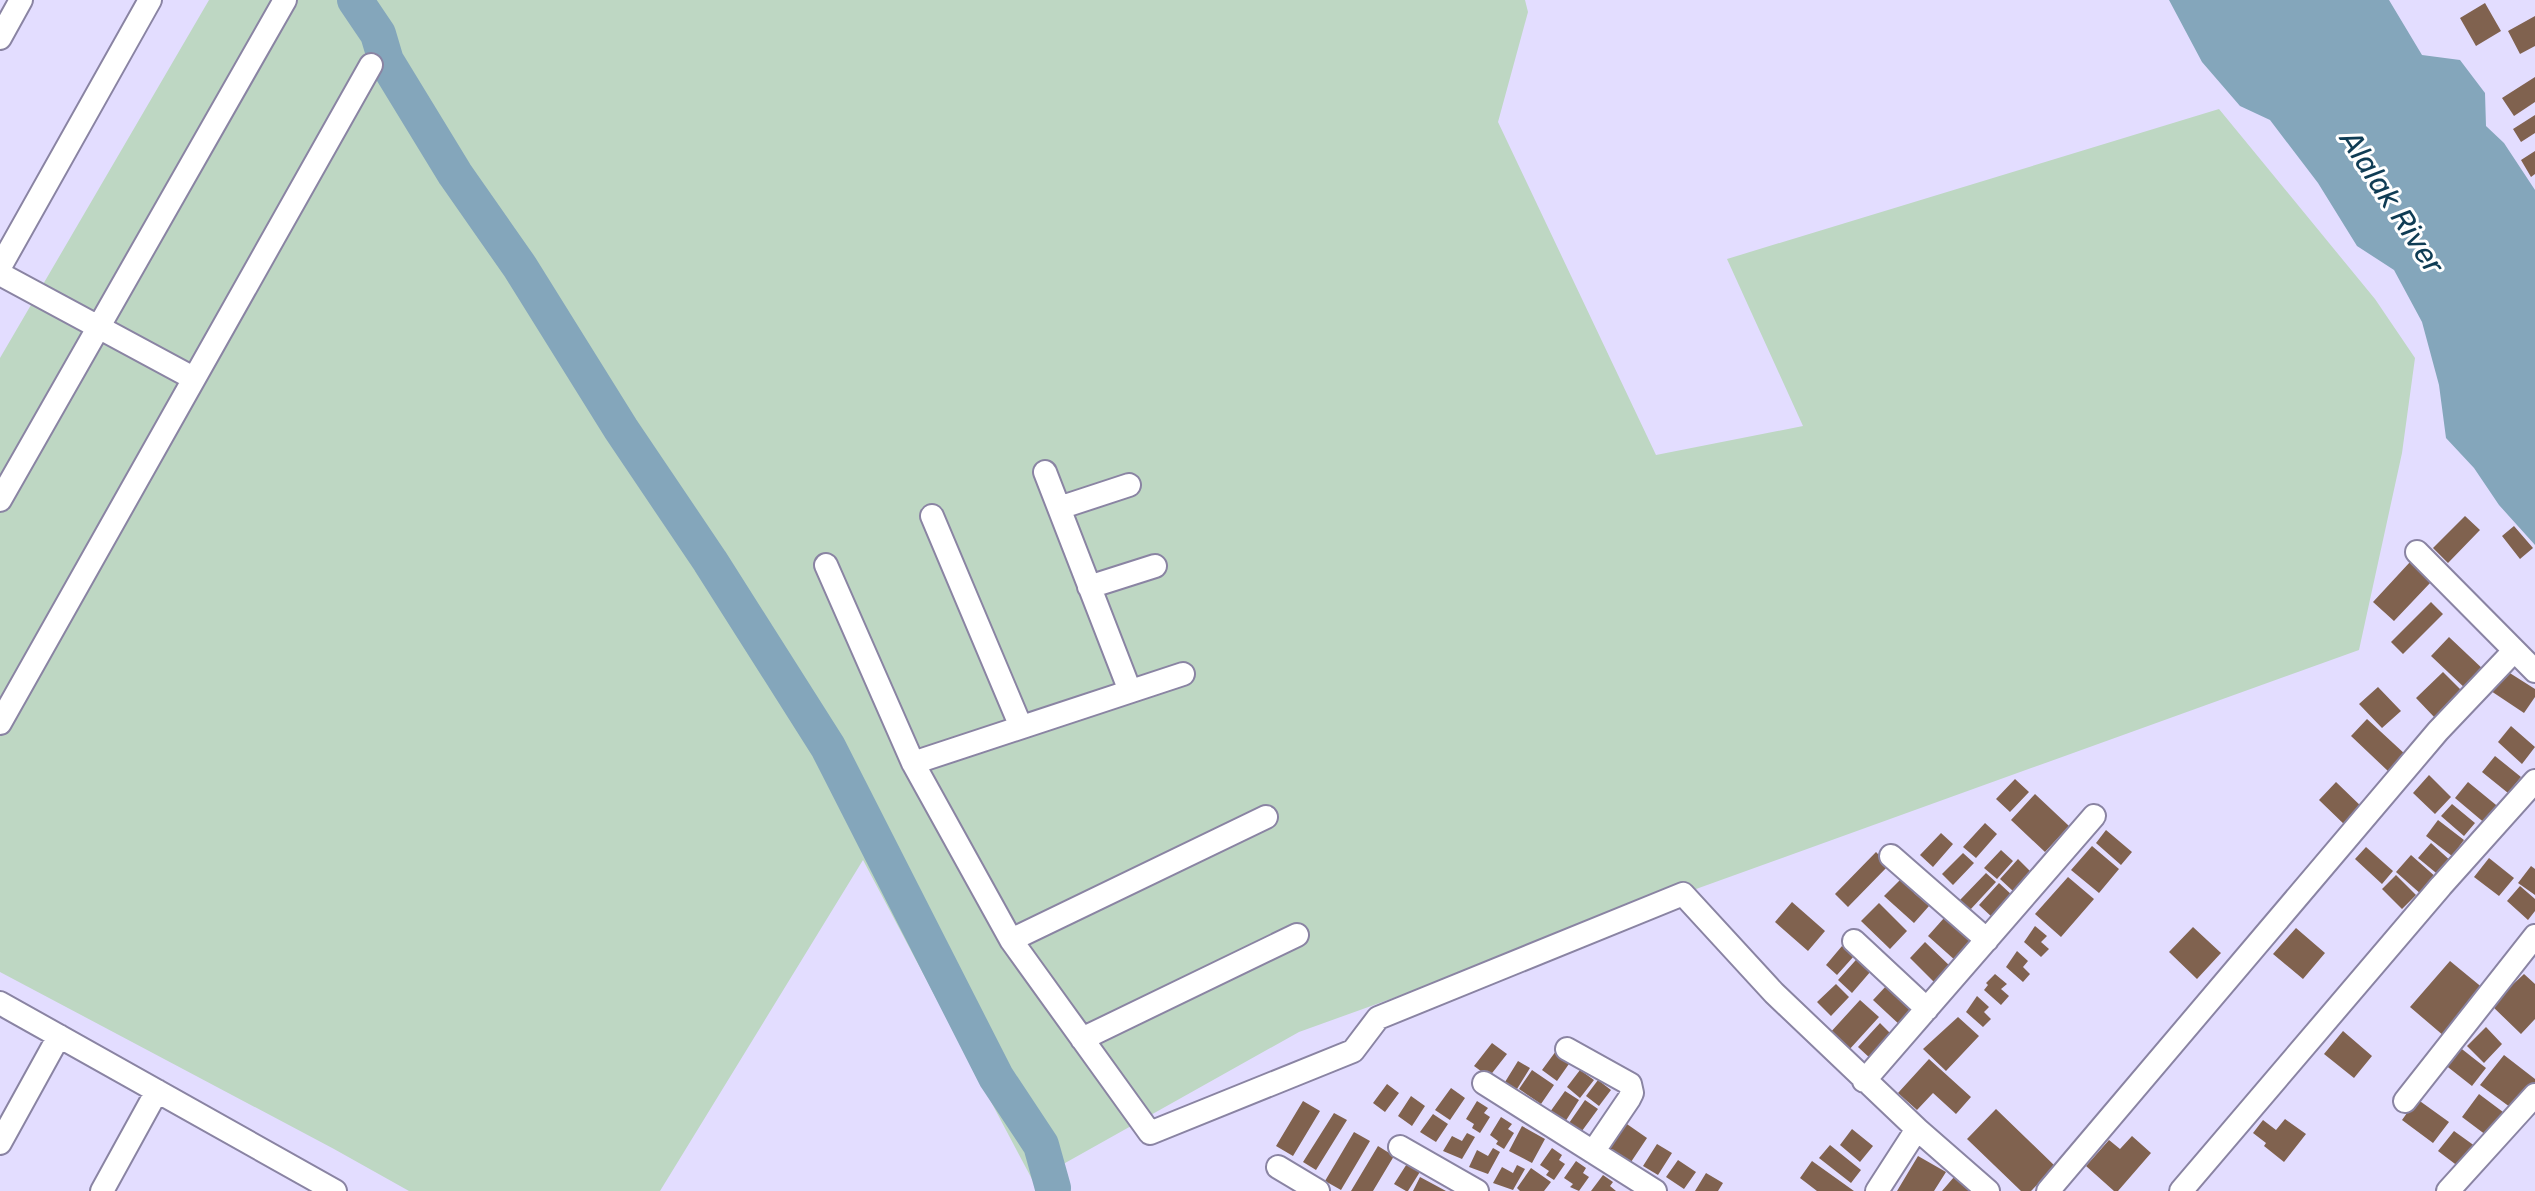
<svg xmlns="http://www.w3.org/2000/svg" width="2535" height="1191" viewBox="0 0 2535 1191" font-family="Rubik,sans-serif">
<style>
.green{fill:#bed7c3}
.water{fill:#84a6bb}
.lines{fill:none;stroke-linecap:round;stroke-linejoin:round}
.river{stroke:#84a6bb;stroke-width:36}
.building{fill:#80624f}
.minor-casing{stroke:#8a84a3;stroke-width:26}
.minor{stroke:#fff;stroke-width:22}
.labels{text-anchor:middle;stroke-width:6;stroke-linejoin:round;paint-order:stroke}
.water-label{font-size:30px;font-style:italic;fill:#0f3c54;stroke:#fff}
</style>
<rect width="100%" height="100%" fill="#e3ddff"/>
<path class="green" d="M209 0H1525L1528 12 1498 122 1656 455 1803 426 1727 259 2219 109 2375 299 2415 358 2402 453 2359 650 1299 1032 1033 1181 863 860 660 1191H409L334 1149 0 972V358Z"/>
<path class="water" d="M2169 0H2389L2422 55 2460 60 2485 93 2486 126 2504 143 2535 190V545L2499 505 2474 468 2446 438 2439 385 2422 322 2394 270 2357 246 2318 183 2270 120 2240 106 2202 62Z"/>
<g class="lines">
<path class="river" d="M355 0 378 34 386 61 455 174 520 267 621 429 710 561 828 747 996 1077 1041 1145 1053 1188"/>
</g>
<path class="building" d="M2485 3 2501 31 2476 46 2460 18Z
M2535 16V46L2520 54 2508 31Z
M2535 77V102L2514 116 2502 98Z
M2535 115V133L2521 142 2513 129Z
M2535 151V174L2531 177 2521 160Z
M2465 516 2480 530 2448 563 2433 548Z
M2514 526 2533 548 2520 559 2502 536Z
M2410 562 2431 582 2394 621 2373 602Z
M2431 602 2443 614 2403 654 2391 642Z
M2449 637 2485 671 2467 690 2431 656Z
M2505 670 2535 689V697L2524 713 2491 691Z
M2443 672 2462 691 2435 718 2416 698Z
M2378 687 2401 711 2382 728 2359 704Z
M2367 719 2406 755 2389 772 2351 736Z
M2511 726 2535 747 2522 764 2498 742Z
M2495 756 2521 777 2508 793 2482 772Z
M2429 775 2451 797 2435 814 2413 793Z
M2015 779 2029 792 2010 812 1996 799Z
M2336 782 2365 810 2348 828 2319 800Z
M2468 782 2501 809 2487 825 2455 798Z
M2035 794 2069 826 2045 852 2011 820Z
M2452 804 2475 823 2464 836 2441 816Z
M2438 820 2464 840 2452 856 2426 836Z
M1985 823 1997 834 1976 858 1963 847Z
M2106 830 2132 852 2121 865 2096 843Z
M1941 833 1953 844 1933 867 1920 855Z
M2431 843 2453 863 2441 877 2418 858Z
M2092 846 2119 869 2099 893 2071 870Z
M2366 847 2393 871 2382 884 2355 859Z
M2001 850 2013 861 1997 879 1984 868Z
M1876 852 1889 865 1848 907 1835 894Z
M1963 853 1974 863 1953 885 1942 874Z
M2411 855 2437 878 2422 895 2396 872Z
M2489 858 2514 878 2499 896 2474 877Z
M2018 859 2032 873 2014 892 2000 879Z
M2531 866 2535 869V895L2518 883Z
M1907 873 1921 886 1914 893 1929 906 1914 923 1884 896Z
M1986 873 1996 882 1970 910 1960 900Z
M2396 875 2416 895 2402 909 2382 889Z
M2068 877 2094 899 2061 937 2035 914Z
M1999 883 2013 896 1993 918 1979 905Z
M2520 886 2535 899V911L2528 920 2507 901Z
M1792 902 1825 931 1808 951 1775 922Z
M1879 903 1907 931 1890 949 1861 921Z
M1944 918 1972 943 1956 961 1928 936Z
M2035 926 2047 936 2041 942 2049 949 2041 957 2024 942Z
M2193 927 2221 953 2197 979 2169 952Z
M2296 928 2325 953 2303 979 2273 954Z
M1925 942 1952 968 1936 984 1910 958Z
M1842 946 1854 956 1837 975 1826 965Z
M2017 951 2028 961 2023 967 2030 974 2023 982 2006 967Z
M1863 952 1877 964 1852 993 1838 980Z
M2450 961 2484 989 2444 1036 2410 1007Z
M1995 974 2007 984 2001 989 2009 996 2001 1005 1984 990 1988 985 1986 983Z
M2524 974 2535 984V1019L2521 1034 2491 1005Z
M1836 984 1849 997 1831 1016 1817 1002Z
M1888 984 1915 1011 1901 1026 1873 1000Z
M1977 996 1989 1007 1984 1012 1991 1019 1983 1027 1966 1012Z
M1860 1000 1879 1017 1848 1051 1829 1034Z
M1958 1017 1979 1036 1946 1071 1923 1049Z
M1880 1023 1894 1037 1872 1060 1858 1047Z
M2486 1027 2502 1044 2484 1063 2467 1046Z
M2343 1031 2372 1056 2354 1078 2324 1054Z
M1492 1043 1507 1054 1489 1077 1474 1066Z
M2458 1046 2486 1068 2472 1086 2444 1064Z
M1556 1051 1571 1061 1557 1081 1542 1070Z
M2504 1055 2535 1079V1083L2514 1110 2480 1085Z
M1929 1059 1971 1097 1956 1114 1933 1093 1917 1110 1898 1093Z
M1518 1061 1530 1068 1517 1089 1505 1082Z
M1532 1070 1554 1085 1541 1104 1519 1089Z
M1580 1070 1594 1080 1580 1098 1567 1087Z
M1598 1080 1611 1090 1599 1106 1586 1096Z
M1387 1084 1399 1093 1385 1112 1373 1103Z
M1451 1088 1465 1098 1450 1120 1435 1110Z
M1565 1091 1579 1100 1565 1122 1550 1112Z
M2479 1094 2507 1115 2490 1138 2462 1117Z
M1411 1096 1425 1106 1412 1126 1398 1116Z
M2417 1099 2449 1122 2433 1143 2402 1120Z
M1585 1100 1598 1109 1579 1135 1567 1126Z
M1303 1101 1320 1111 1293 1156 1276 1146Z
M1477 1101 1488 1108 1484 1113 1490 1117 1480 1133 1472 1128 1474 1124 1466 1119Z
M1996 1109 2055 1166 2031 1191H2021L1967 1139Z
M1334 1113 1347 1120 1316 1170 1303 1162Z
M1433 1114 1448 1124 1436 1142 1420 1132Z
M1501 1117 1512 1124 1508 1129 1514 1133 1504 1149 1496 1144 1498 1141 1490 1135Z
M2285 1119 2306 1134 2284 1162 2264 1146 2266 1143 2253 1133 2263 1120 2276 1130Z
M1624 1122 1647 1138 1629 1165 1606 1149Z
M1522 1126 1545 1139 1532 1163 1509 1151Z
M1852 1129 1873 1146 1860 1162 1840 1145Z
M2454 1131 2479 1149 2463 1170 2438 1151Z
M1354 1132 1370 1141 1341 1190 1325 1181Z
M1467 1133 1475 1137 1462 1159 1443 1151 1452 1136 1462 1141Z
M2132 1136 2151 1153 2118 1191H2114L2086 1166 2109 1140 2120 1149Z
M1657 1144 1672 1153 1658 1175 1643 1166Z
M1830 1145 1861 1170 1851 1183 1819 1158Z
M1378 1146 1394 1156 1373 1191H1351Z
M1493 1148 1500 1152 1488 1174 1469 1167 1477 1150 1488 1156Z
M1552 1148 1562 1155 1559 1160 1565 1164 1554 1180 1546 1175 1549 1171 1540 1165Z
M1918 1156 1946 1172 1934 1191H1897Z
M1410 1159 1423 1167 1408 1191H1406L1394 1184Z
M1678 1160 1696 1172 1684 1189 1666 1177Z
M1576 1161 1586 1168 1583 1173 1589 1177 1579 1191 1570 1187 1573 1184 1564 1178Z
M1812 1161 1854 1191H1817L1800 1178Z
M1517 1165 1525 1169 1513 1190 1493 1183 1502 1167 1513 1173Z
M1531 1168 1551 1182 1544 1191H1520L1517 1188Z
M1706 1173 1723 1183 1718 1191H1695Z
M1603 1175 1613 1182 1610 1186 1616 1191H1591Z
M1420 1177 1446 1191H1413Z
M1954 1177 1969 1191H1942Z"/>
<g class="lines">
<g class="minor-casing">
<path id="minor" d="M0 38 21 0
M0 267 150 0
M0 274 193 378
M1045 472 1130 691
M0 500 285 0
M1059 508 1129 485
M932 516 1021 727
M2417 552 2535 671
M826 565 913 763 1011 940 1150 1133 1353 1051 1378 1018 1683 894 1774 993 1917 1129 1877 1191
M1089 587 1155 566
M0 723 371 65
M913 763 1183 674
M1891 856 1987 940
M1011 940 1266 817
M1854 941 1927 1009
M0 1003 335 1191
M1082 1039 1297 935
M1567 1049 1630 1084 1632 1093 1629 1099 1593 1152
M1864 1081 2094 816
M1484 1083 1655 1191
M2405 1101 2535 936
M1917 1129 1988 1191
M0 1143 59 1036
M1400 1147 1477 1191
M1278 1167 1318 1191
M102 1191 157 1091
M2048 1191 2438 731 2514 651
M2181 1191 2441 886 2535 781
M2448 1191 2535 1095"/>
</g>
<use href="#minor" class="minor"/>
</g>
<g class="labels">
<g class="water-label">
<text transform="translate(2392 202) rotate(57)" y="10">Alalak River</text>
</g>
</g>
</svg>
